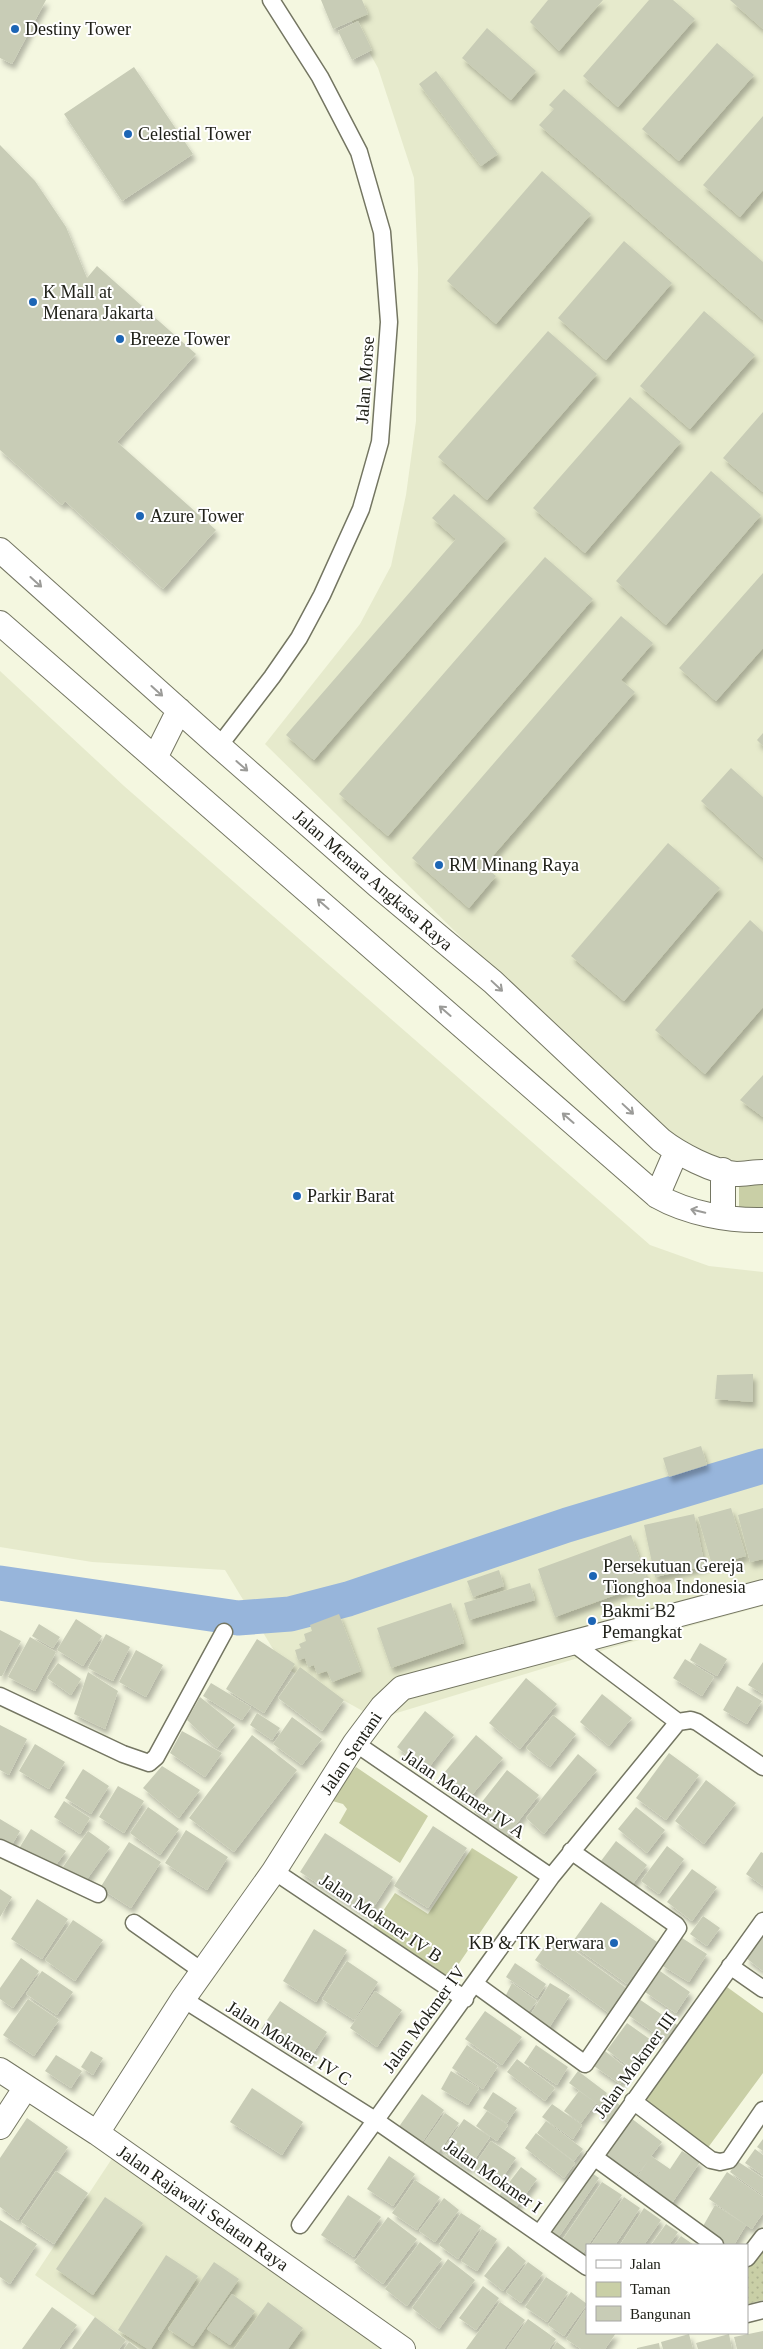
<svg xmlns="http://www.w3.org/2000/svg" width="763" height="2349" viewBox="0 0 763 2349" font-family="Georgia,serif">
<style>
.built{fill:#e6eacc}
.green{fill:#c9cfa6}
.garden{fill:url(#garden-dots)}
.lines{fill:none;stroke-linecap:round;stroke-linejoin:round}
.river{stroke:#97b5db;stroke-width:35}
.building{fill:#c8ccb6;filter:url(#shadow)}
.street-casing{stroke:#747662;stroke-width:19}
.secondary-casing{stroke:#747662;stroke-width:26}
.street{stroke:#fff;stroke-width:16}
.secondary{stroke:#fff;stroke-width:24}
.oneway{stroke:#9b9b98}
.poi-dot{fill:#1c65b5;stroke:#fff;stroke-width:2}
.labels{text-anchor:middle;stroke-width:4;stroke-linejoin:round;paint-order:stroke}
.poi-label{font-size:18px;fill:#202119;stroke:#fff;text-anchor:start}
.street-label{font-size:18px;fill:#202119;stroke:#fff}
</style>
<defs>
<pattern id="garden-dots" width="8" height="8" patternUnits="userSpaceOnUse" patternTransform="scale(1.25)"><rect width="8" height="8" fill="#c9cfa6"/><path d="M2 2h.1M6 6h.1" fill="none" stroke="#acb18e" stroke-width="1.8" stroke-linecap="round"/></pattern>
<filter id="shadow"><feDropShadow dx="3" dy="5.5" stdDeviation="2.5" flood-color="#0004"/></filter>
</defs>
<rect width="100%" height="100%" fill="#f4f7e0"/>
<path class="built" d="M340 0H763V1171L677 1150 265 744 360 624 391 566 406 495 416 421 418 269 414 178 378 68Z
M0 671 124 786 650 1245 709 1266 763 1272V1606L614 1647 377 1719 284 1667 225 1570 92 1562 0 1547Z
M117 2151 412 2349H140L35 2275Z"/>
<path class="green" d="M763 1174V1218H739V1176Z
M356 1767 428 1816 400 1863 339 1823 347 1809 343 1804 329 1800Z
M472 1848 518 1877 447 1981 373 1926 395 1893 428 1914Z
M727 1987 763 2013V2073L704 2153 640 2106Z"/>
<path class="garden" d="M763 2242V2300L747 2304V2264Z"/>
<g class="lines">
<path class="river" d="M0 1583 238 1618 290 1614 348 1599 567 1525 763 1466"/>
</g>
<path class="building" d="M0 0H46L12 64 0 58Z
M321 0H362L368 14 333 29Z
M548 0H603L559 51 530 22Z
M649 0H673L695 19 618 107 583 76Z
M730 0H763V29Z
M358 21 372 50 352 60 338 31Z
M487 28 536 71 511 100 462 58Z
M717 43 754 75 679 161 642 129Z
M134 67 193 154 122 201 64 114Z
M436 71 498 154 481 166 419 84Z
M564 89 763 262V320L539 125 554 109 549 105Z
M763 116V190L740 217 703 185Z
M0 145 35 181 66 227 87 278 97 266 196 354 117 442 216 530 163 589 65 501 62 505 0 450Z
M542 171 591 214 496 324 447 281Z
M624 241 672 283 606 360 558 318Z
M704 311 755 355 690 429 640 386Z
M548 331 597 374 487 500 438 457Z
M630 397 681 442 585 553 533 508Z
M763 412V492L723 458Z
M711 471 761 515 666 625 616 581Z
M454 494 506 539 314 760 286 735 456 539 432 518Z
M545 557 593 599 388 836 339 794Z
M763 573V648L716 701 679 668Z
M621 616 653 643 621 680 635 692 484 866 496 876 469 908 412 858Z
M763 733V746L757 740Z
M731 768 763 797V858L701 801Z
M668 843 720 888 624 1001 571 956Z
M750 920 763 932V1007L705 1074 655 1030Z
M763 1075V1117L740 1100Z
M753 1374V1402L715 1399 717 1375Z
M701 1446 707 1465 669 1477 663 1458Z
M731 1508 746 1556 712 1565 698 1517Z
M763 1508V1559L750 1562 738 1515Z
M694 1514 705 1566 655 1577 644 1525Z
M631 1535 648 1583 555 1617 538 1569Z
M499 1570 504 1586 473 1597 467 1581Z
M530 1583 535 1600 469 1620 464 1603Z
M451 1603 464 1643 391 1668 377 1628Z
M339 1614 361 1671 332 1682 327 1671 317 1674 314 1665 308 1667 305 1658 298 1660 295 1650 301 1648 299 1644 306 1641 304 1634 312 1631 310 1625Z
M76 1619 102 1636 83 1666 57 1650Z
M39 1624 60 1637 53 1648 32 1636Z
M0 1630 21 1641 2 1676H0Z
M106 1634 130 1647 113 1681 88 1668Z
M30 1637 56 1652 35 1691 8 1677Z
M257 1639 295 1664 264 1713 226 1689Z
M700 1643 727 1659 717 1676 690 1660Z
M136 1650 163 1665 146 1697 119 1682Z
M685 1659 714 1677 702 1696 673 1678Z
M763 1662V1694L748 1685Z
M58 1663 81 1679 71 1695 47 1678Z
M300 1667 344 1700 322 1731 278 1698Z
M88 1672 118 1691 105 1729 74 1714Z
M526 1678 557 1704 520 1749 489 1723Z
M211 1683 251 1707 242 1720 203 1696Z
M737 1686 762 1701 747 1724 723 1710Z
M602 1694 632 1718 609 1746 580 1722Z
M200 1697 235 1725 217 1748 187 1720Z
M425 1711 454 1735 426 1771 397 1747Z
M257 1713 280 1728 272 1740 250 1725Z
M553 1715 576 1734 550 1767 526 1748Z
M292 1717 322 1739 302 1765 273 1744Z
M0 1725 27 1739 9 1775 0 1770Z
M182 1731 222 1753 205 1777 170 1753Z
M252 1735 297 1770 234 1852 189 1818Z
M476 1735 503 1758 466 1802 439 1779Z
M35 1744 65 1762 49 1789 19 1771Z
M669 1753 699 1775 666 1820 636 1798Z
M578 1754 597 1770 544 1834 526 1818Z
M162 1766 200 1790 179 1818 143 1788Z
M83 1769 109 1786 91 1814 65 1798Z
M507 1770 539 1795 506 1837 474 1812Z
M706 1780 736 1803 704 1844 675 1821Z
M118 1786 144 1801 124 1833 99 1817Z
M64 1801 90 1818 80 1834 54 1817Z
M148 1807 179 1829 160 1855 130 1833Z
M636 1807 665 1830 647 1853 618 1829Z
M0 1819 20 1831 10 1848 0 1842Z
M433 1826 467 1848 428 1908 394 1886Z
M31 1829 66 1851 53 1869 18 1850Z
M186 1830 228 1857 207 1890 165 1863Z
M88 1831 110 1847 85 1882 63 1867Z
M325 1833 393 1877 368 1916 300 1872Z
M616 1841 647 1865 629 1889 598 1865Z
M129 1842 161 1862 131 1908 100 1888Z
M667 1846 684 1859 659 1894 641 1881Z
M761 1852 763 1853V1886L746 1874Z
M692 1869 717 1887 692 1921 667 1902Z
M0 1889 12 1897 0 1917Z
M37 1899 68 1919 42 1959 11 1939Z
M601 1902 657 1942 627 1984 571 1944Z
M703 1916 720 1928 707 1946 690 1934Z
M73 1920 103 1940 75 1981 45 1960Z
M314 1929 347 1950 316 2002 283 1981Z
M763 1933V1971L746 1958Z
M553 1935 626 1988 609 2013 535 1960Z
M679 1936 707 1954 689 1982 661 1965Z
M21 1958 39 1971 13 2008 0 1999V1988Z
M347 1961 378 1982 354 2020 322 1999Z
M515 1963 546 1984 537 1998 506 1977Z
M42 1971 73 1992 57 2015 26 1994Z
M660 1971 690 1992 676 2013 645 1992Z
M512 1983 537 2001 525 2016 504 1999Z
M550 1983 570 1995 547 2031 529 2017Z
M375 1991 402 2010 377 2047 350 2028Z
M28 1999 59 2020 34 2056 3 2035Z
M639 1999 683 2029 672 2045 628 2015Z
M280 2001 327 2032 309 2060 261 2029Z
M485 2011 522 2037 502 2065 465 2039Z
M627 2023 651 2040 631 2068 607 2050Z
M467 2045 498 2066 483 2089 452 2068Z
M536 2045 568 2067 557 2085 524 2063Z
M91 2051 103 2058 93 2075 81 2067Z
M605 2051 630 2071 620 2084 594 2066Z
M56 2055 82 2071 71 2088 45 2071Z
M517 2059 555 2088 545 2101 507 2072Z
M451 2071 479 2088 468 2105 441 2089Z
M578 2071 607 2093 599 2105 569 2083Z
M252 2088 303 2122 282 2155 230 2122Z
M579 2091 596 2103 581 2123 564 2111Z
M493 2092 517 2108 507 2123 483 2108Z
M422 2094 444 2110 421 2144 398 2128Z
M610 2098 624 2108 612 2124 598 2114Z
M552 2104 582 2125 573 2139 542 2117Z
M487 2111 508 2125 497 2141 476 2126Z
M445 2113 459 2123 437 2154 423 2144Z
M27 2118 68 2147 18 2220 0 2207V2158Z
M631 2118 662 2142 651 2156 670 2169 682 2151 700 2162 670 2206 653 2194 659 2185 654 2192 636 2179 648 2161 635 2177 604 2153Z
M464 2119 490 2137 468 2169 442 2151Z
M546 2121 583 2149 574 2161 537 2133Z
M536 2133 575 2163 564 2178 525 2148Z
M763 2139V2151L757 2147Z
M491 2141 516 2158 497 2185 472 2168Z
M755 2149 763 2155V2175L745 2163Z
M389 2156 415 2174 393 2206 367 2189Z
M737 2161 763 2178V2195L730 2172Z
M521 2167 537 2179 513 2211 497 2198Z
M586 2169 599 2178 558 2238 545 2229Z
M56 2171 88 2193 54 2244 21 2222Z
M727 2172 763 2197V2213L752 2229 709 2199Z
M415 2180 440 2197 417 2230 392 2213Z
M602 2182 622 2195 583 2253 563 2239Z
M348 2195 381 2217 354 2257 321 2235Z
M105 2197 143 2223 93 2295 56 2269Z
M624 2197 640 2208 615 2245H591Z
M444 2198 459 2210 435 2242 419 2231Z
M715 2205 746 2225 734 2245H726L702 2228Z
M644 2208 661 2220 644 2245H620Z
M461 2213 481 2226 458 2259 439 2245Z
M388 2217 417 2239 383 2284 354 2262Z
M0 2220 37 2244 10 2284 0 2277Z
M666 2224 678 2232 669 2245H651Z
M482 2229 497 2239 477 2271 461 2261Z
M681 2236 694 2245H674Z
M420 2242 442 2259 407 2306 385 2289Z
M508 2246 526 2261 503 2291 484 2276Z
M166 2255 198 2276 151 2349H148L118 2330Z
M448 2259 475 2280 439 2329 412 2308Z
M214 2262 239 2279 193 2346 168 2329Z
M528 2262 543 2273 521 2303 506 2292Z
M546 2277 568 2292 547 2322 525 2307Z
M483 2286 499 2298 476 2330 459 2318Z
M571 2292 587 2304 564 2336 548 2325Z
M232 2294 255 2311 230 2345 207 2329Z
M268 2302 303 2328 288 2349H234Z
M500 2302 525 2320 504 2349H466Z
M52 2307 77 2325 59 2349H22Z
M585 2310 587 2333H616L605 2349H581L566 2339Z
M95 2317 126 2340 119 2349H72Z
M528 2319 556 2339 549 2349H507Z
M763 2331V2349H737L734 2337Z
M689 2334 693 2349H663L661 2342Z
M729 2334 732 2349H698L696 2343Z
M129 2342 138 2349H124Z
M557 2342 566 2349H552Z
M659 2343 660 2349H637V2348Z"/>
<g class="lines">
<g class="street-casing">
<path id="street" d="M219 746 272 677 299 638 322 595 361 509 380 442 389 322 382 232 359 152 320 77 271 0
M573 1643 678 1722
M0 1696 123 1754 149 1763 156 1757 224 1632
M355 1743 551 1877
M0 1848 98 1894
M274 1871 465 1999
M134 1923 202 1971
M730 1966 763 1989
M475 1984 585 2064 678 1928 676 1925 571 1851
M183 1999 375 2120 587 2267
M633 2101 711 2160 720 2162 729 2160 763 2110
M594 2157 715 2245
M300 2225 551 1877 678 1722 691 1720 697 1722 763 1767
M540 2233 763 1921
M747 2258 763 2237
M747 2314 763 2310"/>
</g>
<g class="secondary-casing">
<path id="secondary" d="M0 550 219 746 377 885 493 982 661 1140C679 1154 713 1172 736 1174 745 1174 754 1172 763 1172
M0 623 657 1196C687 1213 728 1221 763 1220
M155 758 179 710
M657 1196 676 1152
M723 1217V1170
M0 2070 97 2133 403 2349
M0 2127 26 2087
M97 2133 183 1999 274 1871 355 1743 382 1707 402 1688 763 1592"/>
</g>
<use href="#street" class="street"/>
<use href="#secondary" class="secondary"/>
</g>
<defs><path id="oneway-shaft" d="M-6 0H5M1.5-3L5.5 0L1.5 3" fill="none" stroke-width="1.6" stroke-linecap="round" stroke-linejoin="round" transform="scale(1.25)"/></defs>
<g class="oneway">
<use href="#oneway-shaft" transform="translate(36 582) rotate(42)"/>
<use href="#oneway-shaft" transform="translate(157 691) rotate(42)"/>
<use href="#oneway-shaft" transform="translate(242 766) rotate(41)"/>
<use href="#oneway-shaft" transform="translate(323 904) rotate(-139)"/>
<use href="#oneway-shaft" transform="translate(497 986) rotate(43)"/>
<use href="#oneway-shaft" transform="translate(445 1011) rotate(-139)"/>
<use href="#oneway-shaft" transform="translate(628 1109) rotate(43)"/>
<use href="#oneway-shaft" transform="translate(568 1118) rotate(-139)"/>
<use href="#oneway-shaft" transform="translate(698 1211) rotate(-167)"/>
</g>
<g class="poi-dot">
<circle cx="15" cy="29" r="5"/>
<circle cx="128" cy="134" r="5"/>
<circle cx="33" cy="302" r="5"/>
<circle cx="120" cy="339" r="5"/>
<circle cx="140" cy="516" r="5"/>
<circle cx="439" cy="865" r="5"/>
<circle cx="297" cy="1196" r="5"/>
<circle cx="593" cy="1576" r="5"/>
<circle cx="592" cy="1621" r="5"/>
<circle cx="614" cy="1943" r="5"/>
</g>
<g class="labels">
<g class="poi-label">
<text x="25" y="35">Destiny Tower</text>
<text x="138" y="140">Celestial Tower</text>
<text x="43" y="298">K Mall at<tspan x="43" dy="21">Menara Jakarta</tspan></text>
<text x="130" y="345">Breeze Tower</text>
<text x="150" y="522">Azure Tower</text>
<text x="449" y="871">RM Minang Raya</text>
<text x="307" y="1202">Parkir Barat</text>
<text x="603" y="1572">Persekutuan Gereja<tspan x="603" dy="21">Tionghoa Indonesia</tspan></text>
<text x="602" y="1617">Bakmi B2<tspan x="602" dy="21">Pemangkat</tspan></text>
<text x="604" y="1949" text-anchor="end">KB &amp; TK Perwara</text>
</g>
<g class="street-label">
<text transform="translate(365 380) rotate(-86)" y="6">Jalan Morse</text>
<text transform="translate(373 880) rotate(41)" y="6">Jalan Menara Angkasa Raya</text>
<text transform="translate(351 1753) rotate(-56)" y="6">Jalan Sentani</text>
<text transform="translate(464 1794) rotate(34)" y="6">Jalan Mokmer IV A</text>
<text transform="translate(381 1918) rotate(34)" y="6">Jalan Mokmer IV B</text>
<text transform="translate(424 2019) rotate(-54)" y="6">Jalan Mokmer IV</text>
<text transform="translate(289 2043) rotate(32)" y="6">Jalan Mokmer IV C</text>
<text transform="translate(635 2065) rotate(-54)" y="6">Jalan Mokmer III</text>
<text transform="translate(493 2176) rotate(35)" y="6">Jalan Mokmer I</text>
<text transform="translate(203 2208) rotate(35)" y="6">Jalan Rajawali Selatan Raya</text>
</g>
</g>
<rect x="586" y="2244" width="162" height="90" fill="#ffffff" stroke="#a6a6a3"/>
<rect x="596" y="2260" width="25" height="8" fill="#ffffff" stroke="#a6a6a3"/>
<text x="630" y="2269" font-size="15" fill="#202119">Jalan</text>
<rect x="596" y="2282" width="25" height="15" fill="#c9cfa6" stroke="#a6a6a3"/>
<text x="630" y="2294" font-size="15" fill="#202119">Taman</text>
<rect x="596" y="2306" width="25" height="15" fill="#c8ccb6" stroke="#a6a6a3"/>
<text x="630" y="2319" font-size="15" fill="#202119">Bangunan</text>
</svg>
